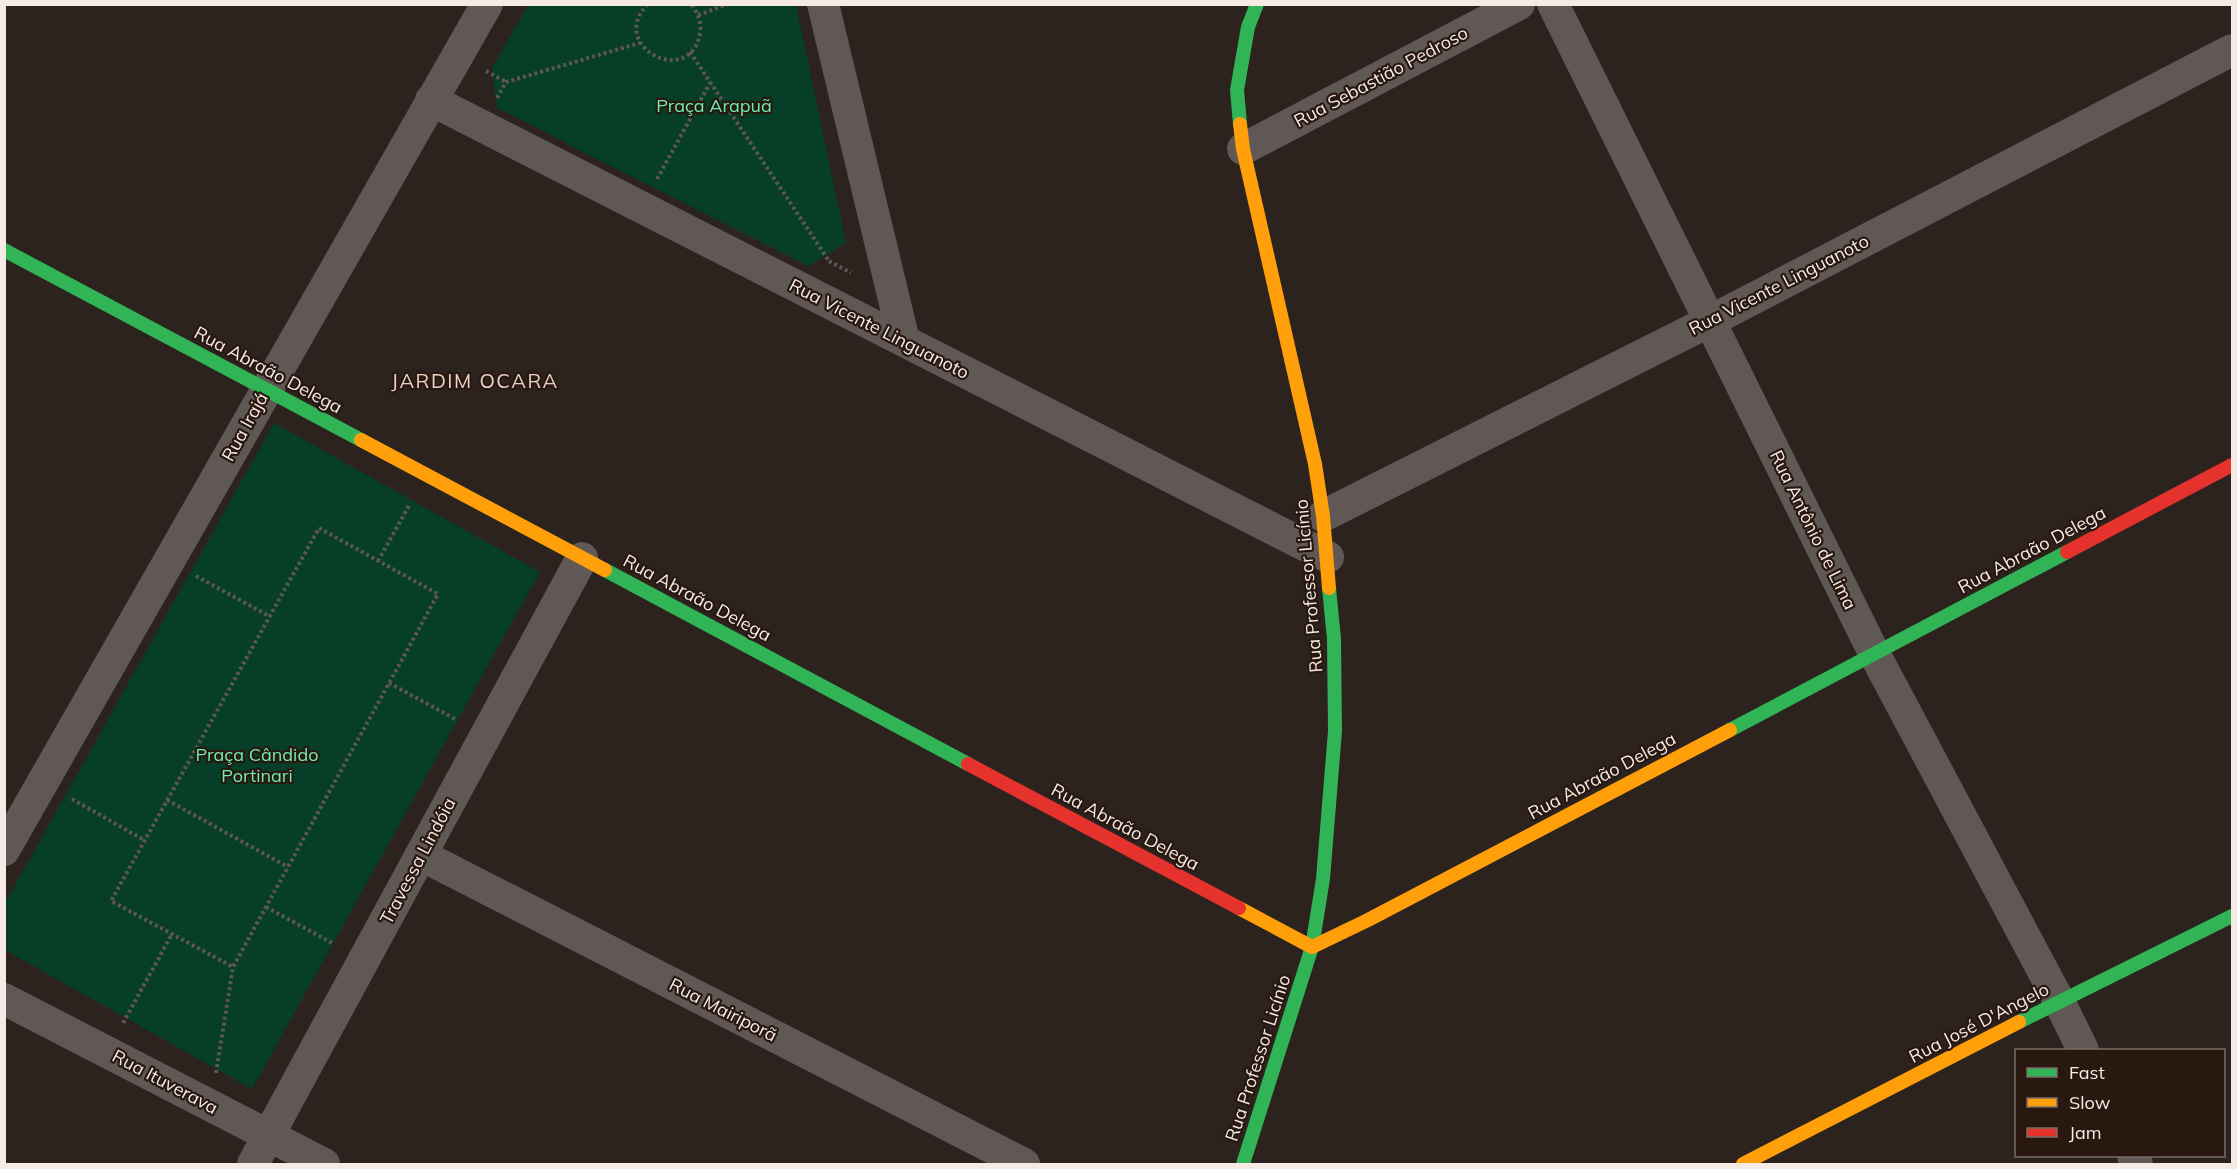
<svg xmlns="http://www.w3.org/2000/svg" width="2237" height="1169" viewBox="0 0 2237 1169" font-family="Mulish,sans-serif">
<style>
.green{fill:#063e27}
.lines{fill:none;stroke-linecap:round;stroke-linejoin:round}
.path{stroke:#5d5653;stroke-width:4;stroke-dasharray:3 3;stroke-linecap:butt}
.street{stroke:#5f5854;stroke-width:32}
.fast{stroke:#30b455;stroke-width:14}
.slow{stroke:#ff9f0a;stroke-width:14}
.jam{stroke:#e5322d;stroke-width:14}
.labels{text-anchor:middle;stroke-width:4.5;stroke-linejoin:round;paint-order:stroke}
.street-label{font-size:18px;fill:#f6eae4;stroke:#281810}
.park-label{font-size:18px;fill:#6eeeb0;stroke:#281810}
.neighbourhood-label{font-size:20px;letter-spacing:1.5px;fill:#e8d1c6;stroke:#281810}
</style>
<rect width="100%" height="100%" fill="#2c231f"/>
<path class="green" d="M528 5H796L846 243 808 266 497 108 492 68Z
M274 423 540 572 252 1089 5 950 4 905Z"/>
<g class="lines">
<path class="path" d="M648 4C606 46 689 89 700 34 702 23 698 13 691 4
M698 15 729 4
M690 52 829 261
M486 71 506 82
M497 98 506 82 640 43
M657 179 710 83
M829 261 851 273
M378 561 410 504
M196 576 269 616
M389 683 457 720
M72 799 144 840
M167 800 288 867
M266 907 334 944
M123 1023 172 934
M216 1073 233 967 438 594 319 528 111 901 233 967"/>
<path class="street" d="M823 4 904 341
M1553 4 1874 653 2059 1001 2083 1050
M431 100 1328 557
M1243 149 1519 4
M1323 516 1710 321 2232 50
M4 850 487 4
M421 855 1024 1164
M4 999 324 1164
M2133 1156 2137 1164
M253 1164 582 558"/>
<path class="fast" d="M1240 124 1237 90 1248 27 1257 4
M4 250 361 440
M605 570 968 764
M1730 730 2067 552
M2019 1022 2232 916
M1243 1164 1312 947 1323 879 1335 731 1334 639 1329 588"/>
<path class="slow" d="M1240 124 1243 149 1315 464 1323 516 1329 588
M361 440 605 570
M1239 908 1312 947
M1312 947 1368 920 1730 730
M1743 1164 2019 1022"/>
<path class="jam" d="M2067 552 2232 465
M968 764 1239 908"/>
</g>
<g class="labels">
<g class="street-label">
<text transform="translate(1381 77) rotate(-28)" y="6">Rua Sebastião Pedroso</text>
<text transform="translate(1779 285) rotate(-27)" y="6">Rua Vicente Linguanoto</text>
<text transform="translate(879 329) rotate(27)" y="6">Rua Vicente Linguanoto</text>
<text transform="translate(268 370) rotate(28)" y="6">Rua Abraão Delega</text>
<text transform="translate(245 427) rotate(-61)" y="6">Rua Irajá</text>
<text transform="translate(1813 530) rotate(64)" y="6">Rua Antônio de Lima</text>
<text transform="translate(2032 550) rotate(-28)" y="6">Rua Abraão Delega</text>
<text transform="translate(1309 586) rotate(-95)" y="6">Rua Professor Licínio</text>
<text transform="translate(697 598) rotate(28)" y="6">Rua Abraão Delega</text>
<text transform="translate(1602 776) rotate(-28)" y="6">Rua Abraão Delega</text>
<text transform="translate(1125 827) rotate(28)" y="6">Rua Abraão Delega</text>
<text transform="translate(418 861) rotate(-62)" y="6">Travessa Lindóia</text>
<text transform="translate(723 1010) rotate(27)" y="6">Rua Mairiporã</text>
<text transform="translate(1979 1023) rotate(-27)" y="6">Rua José D'Angelo</text>
<text transform="translate(1258 1058) rotate(-72)" y="6">Rua Professor Licínio</text>
<text transform="translate(165 1082) rotate(28)" y="6">Rua Ituverava</text>
</g>
<g class="park-label">
<text x="714" y="112">Praça Arapuã</text>
<text x="257" y="761">Praça Cândido<tspan x="257" dy="21">Portinari</tspan></text>
</g>
<g class="neighbourhood-label">
<text x="475" y="388">JARDIM OCARA</text>
</g>
</g>
<rect width="2237" height="1169" fill="none" stroke="#f6eae4" stroke-width="12"/>
<rect x="2015" y="1049" width="210" height="108" fill="#281810" stroke="#7a6c65" stroke-width="1.5"/>
<rect x="2027" y="1068" width="30" height="9" fill="#30b455" stroke="#7a6c65" stroke-width="1.5"/>
<text x="2069" y="1079" font-size="18" fill="#f6eae4">Fast</text>
<rect x="2027" y="1098" width="30" height="9" fill="#ff9f0a" stroke="#7a6c65" stroke-width="1.5"/>
<text x="2069" y="1109" font-size="18" fill="#f6eae4">Slow</text>
<rect x="2027" y="1128" width="30" height="9" fill="#e5322d" stroke="#7a6c65" stroke-width="1.5"/>
<text x="2069" y="1139" font-size="18" fill="#f6eae4">Jam</text>
</svg>
